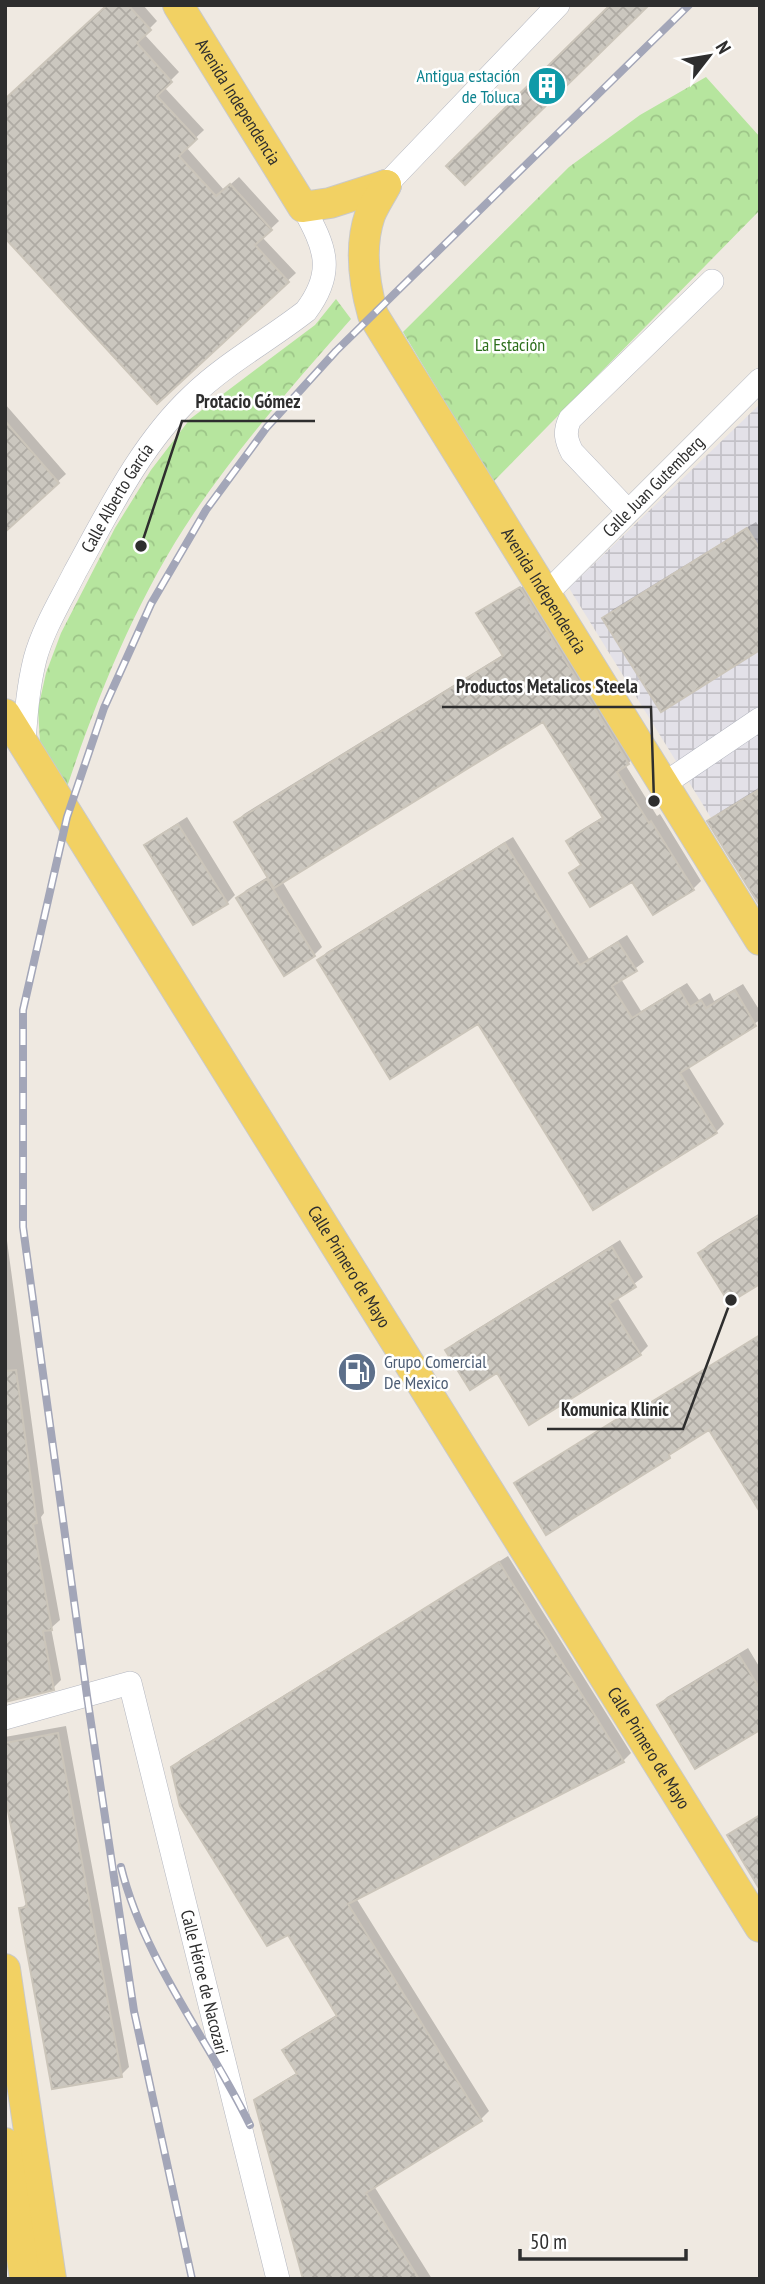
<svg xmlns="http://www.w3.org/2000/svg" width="765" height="2284" viewBox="0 0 765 2284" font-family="'PT Sans Narrow',sans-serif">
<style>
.industrial{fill:url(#industrial-grid)}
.forest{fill:url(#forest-crowns)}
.shadow{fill:#0003}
.building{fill:url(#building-cross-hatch);stroke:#cbc5ba;stroke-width:2}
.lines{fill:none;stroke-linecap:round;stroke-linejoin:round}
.minor-casing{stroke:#b4b7c1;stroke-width:24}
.major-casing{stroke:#c9c9c9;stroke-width:32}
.minor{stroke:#fff;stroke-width:23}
.major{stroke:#f2d163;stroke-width:30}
.rail-casing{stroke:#a3a6b8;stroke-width:8}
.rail{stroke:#fff;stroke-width:5;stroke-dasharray:16;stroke-linecap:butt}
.labels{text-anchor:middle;stroke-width:5;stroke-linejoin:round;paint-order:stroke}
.culture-label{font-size:18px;fill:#0d838f;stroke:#fff;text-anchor:end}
.street-label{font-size:18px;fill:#2e2e2e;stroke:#fff}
.park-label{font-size:18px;fill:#2c6e1b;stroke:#fff}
.service-label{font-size:18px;fill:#4e5e75;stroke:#fff;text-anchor:start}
.leader{fill:none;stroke:#2e2e2e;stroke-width:2.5}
.callout-dot{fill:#2e2e2e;stroke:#fff;stroke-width:2.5}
.callout-label{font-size:19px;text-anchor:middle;font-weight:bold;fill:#2e2e2e;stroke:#fff;stroke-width:5;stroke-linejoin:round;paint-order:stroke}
</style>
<defs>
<pattern id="industrial-grid" width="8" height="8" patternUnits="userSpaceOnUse" patternTransform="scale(1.75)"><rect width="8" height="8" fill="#e3e1e8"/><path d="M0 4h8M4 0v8" fill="none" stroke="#c3c1c7"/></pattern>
<pattern id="forest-crowns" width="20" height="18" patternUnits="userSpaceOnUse" patternTransform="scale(1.75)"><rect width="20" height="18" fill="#b6e59e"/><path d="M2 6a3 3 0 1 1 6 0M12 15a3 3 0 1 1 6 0" fill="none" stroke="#9dc588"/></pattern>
<pattern id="building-cross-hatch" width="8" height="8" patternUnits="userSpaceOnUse" patternTransform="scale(1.75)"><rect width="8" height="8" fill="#cbc7bf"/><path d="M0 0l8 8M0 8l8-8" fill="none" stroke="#afaba4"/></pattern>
</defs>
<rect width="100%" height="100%" fill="#efe9e1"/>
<path class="industrial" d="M760 404V897L569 588Z"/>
<path class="forest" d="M706 77 760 137V210L493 482 403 332 569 167 640 115Z
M336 299 351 319C296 381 241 444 194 513 138 596 99 692 67 787L40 742 38 709 46 673 61 633 115 528 151 470 190 419 315 325Z"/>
<path class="shadow" d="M109 5H143L157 21 144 34 179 72 164 87 204 130 186 147 224 190 239 177 279 221 262 237 296 273 157 401Z
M5 404 66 474 5 530Z
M756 522 760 528V648L605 618 612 610Z
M528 583 636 755 626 766 657 816 660 814 701 881 693 889 571 873 582 863 568 841 576 833 604 816 544 719 282 881 322 947 314 955 239 898 246 890 269 876 236 822 244 814 504 654 479 614 485 607V610Z
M760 787V903L709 822 717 814Z
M187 817 235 895 227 903 146 846 154 838Z
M513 837 589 959 627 935 644 962 621 979 641 1011 687 983 699 1000 710 993 714 1001 743 984 760 1011V1020L688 1066 724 1124 716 1132 479 1022 319 960 327 952Z
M760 1213V1282L700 1253 708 1245Z
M5 1226 44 1513 41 1517 60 1620 51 1628 61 1680 53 1688 5 1700Z
M620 1240 643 1277 617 1297 648 1346 640 1354 497 1371 448 1350 456 1342Z
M760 1335V1508L709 1428 677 1448 669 1456 517 1484 525 1476 647 1400 649 1403Z
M508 1556 631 1753 623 1761 356 1898 489 2111 481 2119 374 2186 432 2279H305L256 2101 265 2092 298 2072 284 2050 292 2042 338 2014 288 1933 173 1767 181 1759Z
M748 1648 760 1668V1727L659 1705 667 1697Z
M66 1726 129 2067 121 2075 21 1909 28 1902 5 1787V1737Z"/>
<path class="building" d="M107 5H128L151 30 137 43 172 82 157 96 197 139 179 156 216 196 230 184 272 230 255 245 289 282 157 404 5 238V99Z
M610 5H649L465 185 446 166Z
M5 421 59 483 5 532Z
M747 528 760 549V650L661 712 602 618Z
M520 587 629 764 617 772 649 823 651 821 694 890 653 915 632 882 590 907 569 873 581 865 566 841 603 818 543 722 274 888 234 822 503 656 476 613Z
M760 789V906L707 821Z
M178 824 228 904 193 925 144 845Z
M505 843 580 965 618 942 637 971 612 986 632 1018 679 989 690 1007 701 1000 706 1008 735 990 756 1026 680 1073 717 1133 593 1210 478 1024 390 1079 317 960Z
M267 879 315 956 284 976 236 898Z
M760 1215V1284L729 1303 698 1253Z
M612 1247 636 1287 609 1304 641 1355 529 1425 497 1373 470 1390 445 1350Z
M760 1335V1512L709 1430 669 1455 670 1458 546 1535 514 1483 638 1406 640 1409Z
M16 1370 37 1523 33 1524 52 1630 43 1631 54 1690 5 1702V1371Z
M499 1562 624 1762 348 1904 482 2121 366 2193 419 2279H303L254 2100 297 2074 282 2050 337 2016 288 1935 267 1946 180 1806 171 1767Z
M739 1655 760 1689V1730L695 1769 657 1705Z
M58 1733 122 2077 52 2089 19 1908 27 1907 5 1796V1743Z
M760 1815V1890L727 1835Z"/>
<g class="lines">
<g class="minor-casing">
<g id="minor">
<path d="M386 185 558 5"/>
<path d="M628 511 572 452C566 440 564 432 570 419L712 281"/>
<path id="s1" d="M546 594 760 380"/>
<path id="s2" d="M24 743C26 714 28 687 35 659 43 629 61 600 75 572 108 512 141 444 192 396 226 363 269 340 306 311 336 271 325 247 303 207"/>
<path d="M664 784 760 719"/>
<path id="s3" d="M5 1718 130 1683 278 2279"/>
</g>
</g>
<g class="major-casing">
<g id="major">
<path id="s4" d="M178 5 303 207 330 203 386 185"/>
<path id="s5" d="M386 185C381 195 374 205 370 215 359 247 364 283 373 315L760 940"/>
<path id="s6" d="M5 714 760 1927"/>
<path d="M5 1969 51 2279"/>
<path d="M5 2143 25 2279"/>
</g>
</g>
<use href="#minor" class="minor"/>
<use href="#major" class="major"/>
<g class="rail-casing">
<path id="rail" d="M121 1867C144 1960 208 2039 250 2125
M192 2279 134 2011 87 1696 23 1227V1010L67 817 104 708 151 604 206 510 267 427 336 351 689 5"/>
</g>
<use href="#rail" class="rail"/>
</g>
<defs>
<g id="building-disc" transform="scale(2.0125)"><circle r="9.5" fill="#0f9aa8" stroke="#fff"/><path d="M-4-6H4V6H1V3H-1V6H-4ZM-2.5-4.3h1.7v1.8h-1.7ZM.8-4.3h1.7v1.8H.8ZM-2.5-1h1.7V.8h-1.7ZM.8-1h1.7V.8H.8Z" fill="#fff"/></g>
<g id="fuel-disc" transform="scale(2.0125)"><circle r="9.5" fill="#5c6f8a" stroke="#fff"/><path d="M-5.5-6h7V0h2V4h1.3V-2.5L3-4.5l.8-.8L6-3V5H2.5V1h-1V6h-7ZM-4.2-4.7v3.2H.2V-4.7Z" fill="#fff"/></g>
</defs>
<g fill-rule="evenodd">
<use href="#building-disc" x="547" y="86"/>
<use href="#fuel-disc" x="357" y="1372"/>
</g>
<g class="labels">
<g class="culture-label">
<text x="520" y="82">Antigua estación<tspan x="520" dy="21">de Toluca</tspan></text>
</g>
<g class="street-label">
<text dy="6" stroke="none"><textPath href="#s4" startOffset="114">Avenida Independencia</textPath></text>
<text dy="6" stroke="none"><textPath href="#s1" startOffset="152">Calle Juan Gutemberg</textPath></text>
<text dy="6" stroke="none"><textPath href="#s2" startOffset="266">Calle Alberto García</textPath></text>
<text dy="6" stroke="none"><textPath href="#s5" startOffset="460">Avenida Independencia</textPath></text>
<text dy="6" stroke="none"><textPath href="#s6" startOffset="651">Calle Primero de Mayo</textPath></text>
<text dy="6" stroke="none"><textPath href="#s6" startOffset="1218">Calle Primero de Mayo</textPath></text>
<text dy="6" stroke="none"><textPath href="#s3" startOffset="438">Calle Héroe de Nacozari</textPath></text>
</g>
<g class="park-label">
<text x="510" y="351">La Estación</text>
</g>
<g class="service-label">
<text x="384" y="1368">Grupo Comercial<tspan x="384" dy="21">De Mexico</tspan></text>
</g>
</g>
<path class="leader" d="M141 546L182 421H315M654 801L651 707H442M731 1300L683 1429H547"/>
<g class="callout-dot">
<circle cx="141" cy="546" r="7"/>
<circle cx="654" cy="801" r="7"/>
<circle cx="731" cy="1300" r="7"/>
</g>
<g class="callout-label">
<text x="248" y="408">Protacio Gómez</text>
<text x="547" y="693">Productos Metalicos Steela</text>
<text x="615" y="1416">Komunica Klinic</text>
</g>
<rect width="765" height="2284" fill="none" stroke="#2e2e2e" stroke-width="14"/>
<g transform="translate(709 56) rotate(59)" stroke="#ffffff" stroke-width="5" paint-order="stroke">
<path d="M0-5L12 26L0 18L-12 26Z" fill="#2e2e2e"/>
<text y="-10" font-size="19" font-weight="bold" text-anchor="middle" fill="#2e2e2e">N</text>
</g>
<path d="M520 2249v10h166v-10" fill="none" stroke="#2e2e2e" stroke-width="3.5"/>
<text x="530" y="2249" font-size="21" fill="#2e2e2e" stroke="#ffffff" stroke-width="5" paint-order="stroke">50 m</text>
</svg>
